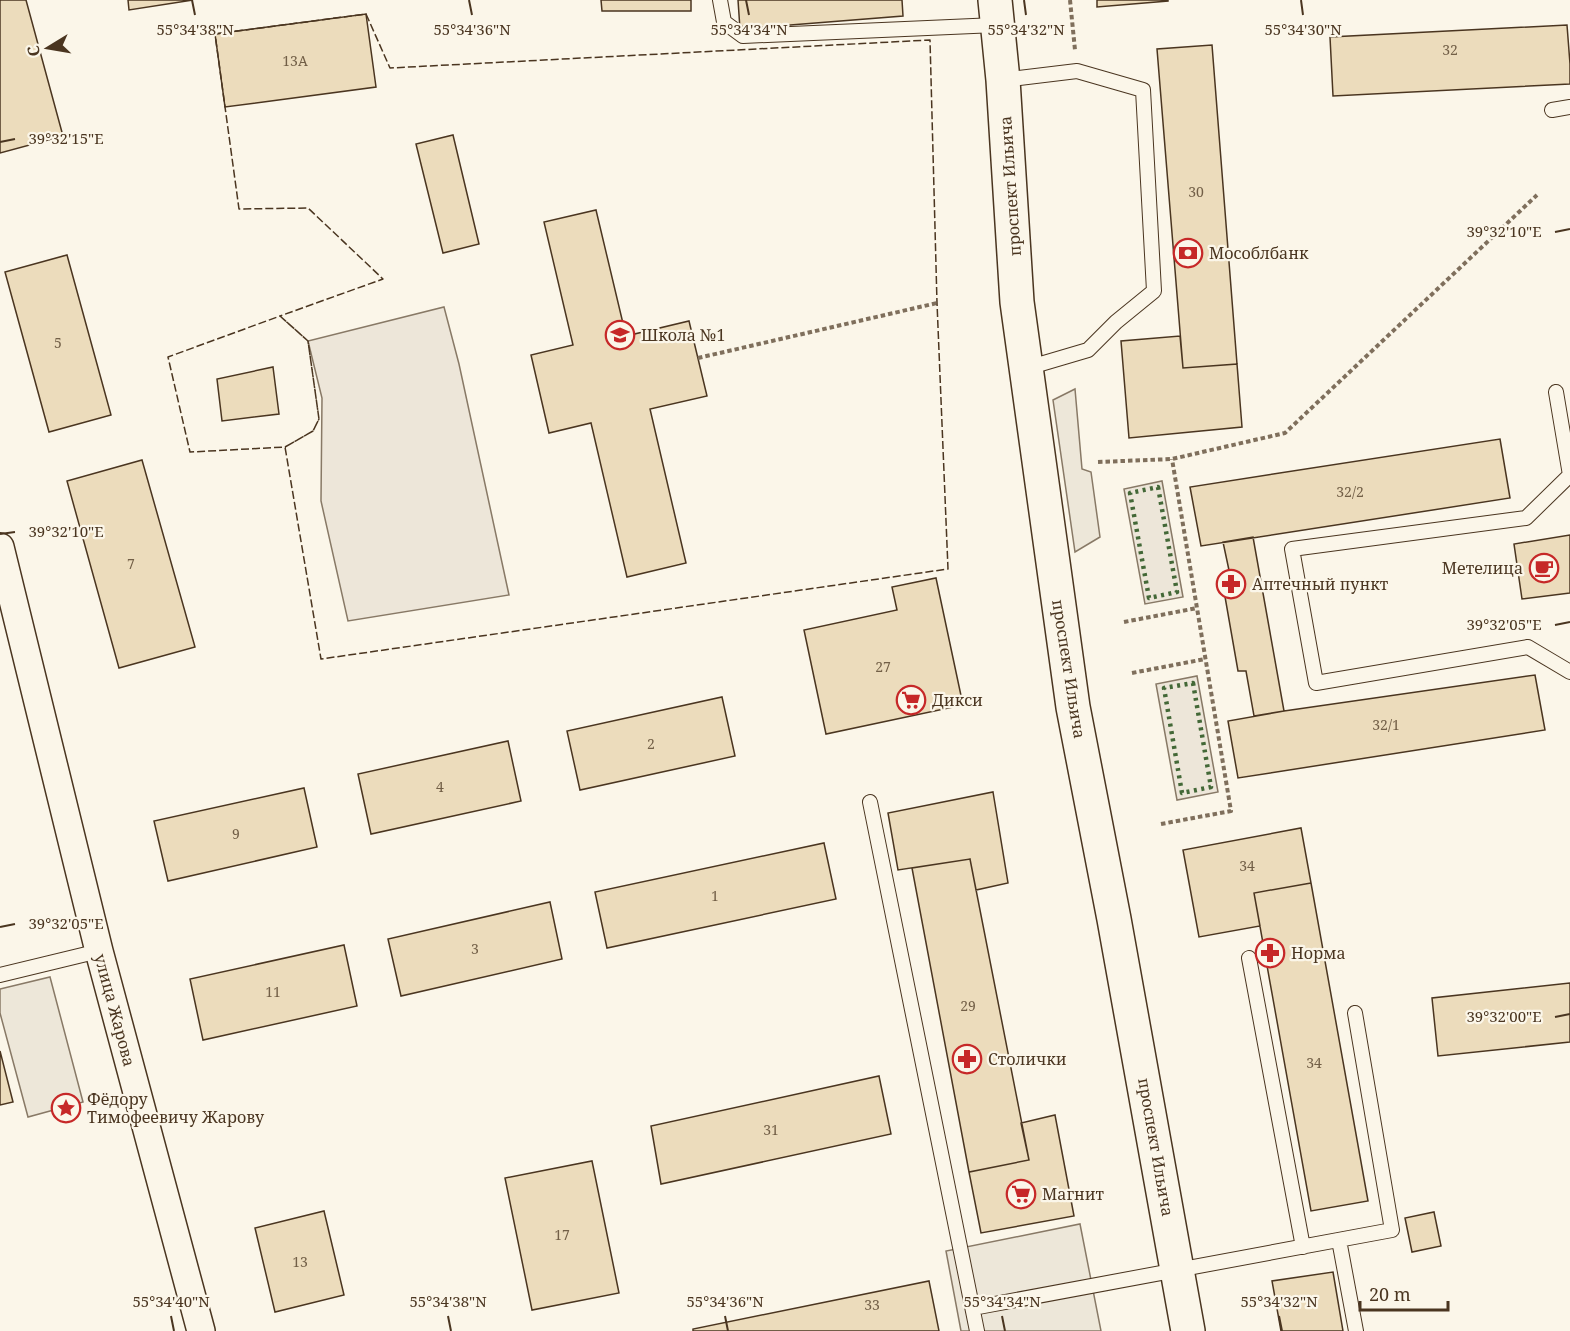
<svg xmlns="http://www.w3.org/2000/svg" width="1570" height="1331" viewBox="0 0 1570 1331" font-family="'Noto Serif',serif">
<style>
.green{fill:#ede6d9;stroke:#887966;stroke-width:1.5}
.parking{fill:#ede7d9;stroke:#887966;stroke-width:1.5}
.building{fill:#ecdcbc;stroke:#4a3520;stroke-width:1.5}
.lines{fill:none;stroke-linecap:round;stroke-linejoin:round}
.lane-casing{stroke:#4a3520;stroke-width:16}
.street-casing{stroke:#4a3520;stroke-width:30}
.secondary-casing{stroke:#4a3520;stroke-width:36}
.path{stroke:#7f6f5c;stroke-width:4;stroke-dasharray:4.5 3;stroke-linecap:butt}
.lane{stroke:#fbf6e9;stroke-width:14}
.street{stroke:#fbf6e9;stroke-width:27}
.secondary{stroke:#fbf6e9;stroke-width:33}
.hedge{stroke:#436837;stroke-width:4.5;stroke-dasharray:3 4.5;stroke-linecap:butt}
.fence{stroke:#4a3520;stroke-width:1.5;stroke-dasharray:8 3;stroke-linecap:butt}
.ticks{fill:none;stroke:#4a3520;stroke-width:2}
.labels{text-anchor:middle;stroke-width:4.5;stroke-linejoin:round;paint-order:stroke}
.number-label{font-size:14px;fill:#725f47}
.street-label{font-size:16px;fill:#4a3520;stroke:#fbf6e9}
.poi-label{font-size:16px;fill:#4a3520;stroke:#fbf6e9;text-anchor:start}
.ticks-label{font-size:15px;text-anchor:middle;fill:#4a3520;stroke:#fbf6e9;stroke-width:4.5;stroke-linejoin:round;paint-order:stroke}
</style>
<rect width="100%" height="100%" fill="#fbf6e9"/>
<path class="green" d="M444 307 459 364 509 595 348 621 321 501 322 398 308 341Z
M1162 481 1183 597 1145 604 1124 489Z
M1197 676 1218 792 1177 800 1156 684Z"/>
<path class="parking" d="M1075 389 1082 469 1091 472 1100 537 1075 552 1053 400Z
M50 977 83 1102 28 1117 0 1013V989Z
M1080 1224 1101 1331H961L946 1251Z"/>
<path class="building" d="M0 0H26L63 136 0 153Z
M128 0H193L129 10Z
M601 0H691V11H602Z
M738 0H902L903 16 740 29Z
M1097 0H1168V1L1097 7Z
M366 14 376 87 225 107 215 34Z
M1567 25 1570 64V84L1333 96 1330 37Z
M1212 45 1237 364 1183 368 1157 49Z
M453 135 479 244 443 253 416 144Z
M596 210 626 336 689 321 707 396 650 409 686 563 627 577 591 423 549 433 531 355 573 345 544 222Z
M67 255 111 415 49 432 5 272Z
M1180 336 1183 368 1237 364 1242 427 1129 438 1121 341Z
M273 367 279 414 222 421 217 379Z
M1500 439 1510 498 1201 546 1190 487Z
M142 460 195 647 119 668 67 481Z
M1570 535V593L1522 599 1514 544Z
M1253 537 1284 711 1254 716 1246 671H1238L1224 591 1233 589 1223 542Z
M936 578 963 705 826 734 804 630 897 610 892 587Z
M1535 675 1545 730 1238 778 1228 721 1284 711Z
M722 697 735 756 580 790 567 731Z
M508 741 521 801 371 834 358 774Z
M304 788 317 847 168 881 154 821Z
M993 792 1008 883 976 890 970 859 898 870 888 813Z
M1301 828 1311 883 1254 893 1260 926 1199 937 1183 850Z
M824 843 836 899 607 948 595 892Z
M970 859 1029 1160 969 1172 912 868Z
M1311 883 1368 1201 1311 1211 1254 893Z
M550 902 562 959 401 996 388 939Z
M344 945 357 1006 203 1040 190 979Z
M1570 983V1042L1438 1056 1432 998Z
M0 1051 13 1102 0 1105Z
M879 1076 891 1134 661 1184 651 1126Z
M1055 1115 1074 1216 981 1233 969 1172 1029 1160 1021 1123Z
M592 1161 619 1293 532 1310 505 1178Z
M324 1211 344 1295 275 1312 255 1228Z
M1434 1212 1441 1246 1412 1252 1405 1218Z
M1333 1272 1343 1331H1281L1272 1281Z
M929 1281 939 1331H693V1329Z"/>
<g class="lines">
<g class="lane-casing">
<path id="lane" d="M720 0 724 22 743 36 996 25
M1003 80 1077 71 1143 90 1154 291 1116 322 1088 350 1027 368
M1552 110 1570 107
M1556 392 1570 475 1526 518 1292 549 1316 683 1528 647 1570 672
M870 802 977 1331
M1249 958 1303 1247
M0 975 99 951
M1339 1240 1356 1331
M973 1308 1392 1230 1355 1013"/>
</g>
<g class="street-casing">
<path id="street" d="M0 547 99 951 201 1331"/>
</g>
<g class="secondary-casing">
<path id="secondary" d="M995 0 1003 80 1017 302 1073 707 1114 919 1188 1331"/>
</g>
<path class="path" d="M1070 0 1075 50
M698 358 937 303
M1098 462 1172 459 1285 433 1537 195
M1124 622 1197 608
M1132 673 1205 659
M1161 824 1231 811 1172 459"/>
<use href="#lane" class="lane"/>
<use href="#street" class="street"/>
<use href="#secondary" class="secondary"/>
<path class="hedge" d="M1158 487 1177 592 1149 598 1130 493Z
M1193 683 1211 787 1182 793 1164 688Z"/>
<path class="fence" d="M366 14 390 68 930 40 937 303 948 569 321 659 285 447 313 431 319 419 308 341 280 316 383 279 308 208 239 209 215 34Z
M280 316 308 341 319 419 313 431 285 447 190 452 168 357Z"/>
</g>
<path class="ticks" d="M192 0 195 15M469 0 472 15M746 0 749 15M1024 0 1026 15M1301 0 1303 15M0 142 15 139M1555 232 1570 229M0 534 15 532M1555 625 1570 622M0 927 15 924M1555 1017 1570 1014M171 1316 174 1331M448 1316 451 1331M725 1316 728 1331M1002 1316 1005 1331M1279 1316 1282 1331"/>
<defs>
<g id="bank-ring" transform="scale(1.5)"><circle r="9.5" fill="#fbf6e9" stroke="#c62828" stroke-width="1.5"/><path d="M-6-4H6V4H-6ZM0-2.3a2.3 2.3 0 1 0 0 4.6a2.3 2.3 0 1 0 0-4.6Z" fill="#c62828"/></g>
<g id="school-ring" transform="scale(1.5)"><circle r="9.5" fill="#fbf6e9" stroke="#c62828" stroke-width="1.5"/><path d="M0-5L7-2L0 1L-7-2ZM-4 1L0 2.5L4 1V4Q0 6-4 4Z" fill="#c62828"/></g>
<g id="cafe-ring" transform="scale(1.5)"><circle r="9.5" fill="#fbf6e9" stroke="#c62828" stroke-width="1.5"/><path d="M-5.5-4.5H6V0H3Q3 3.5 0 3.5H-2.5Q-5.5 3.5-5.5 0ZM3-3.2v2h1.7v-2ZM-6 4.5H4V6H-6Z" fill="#c62828"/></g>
<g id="pharmacy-ring" transform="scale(1.5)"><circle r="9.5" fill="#fbf6e9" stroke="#c62828" stroke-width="1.5"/><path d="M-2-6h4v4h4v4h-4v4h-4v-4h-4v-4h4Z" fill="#c62828"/></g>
<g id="supermarket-ring" transform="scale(1.5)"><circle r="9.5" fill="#fbf6e9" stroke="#c62828" stroke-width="1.5"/><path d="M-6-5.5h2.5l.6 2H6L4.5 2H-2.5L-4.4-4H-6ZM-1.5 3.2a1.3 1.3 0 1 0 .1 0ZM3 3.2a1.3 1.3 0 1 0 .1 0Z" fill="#c62828"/></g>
<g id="sight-ring" transform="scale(1.5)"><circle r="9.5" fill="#fbf6e9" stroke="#c62828" stroke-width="1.5"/><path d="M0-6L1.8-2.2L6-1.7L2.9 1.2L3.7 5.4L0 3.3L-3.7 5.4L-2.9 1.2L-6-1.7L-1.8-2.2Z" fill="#c62828"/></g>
</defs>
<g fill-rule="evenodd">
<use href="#bank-ring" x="1188" y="253"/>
<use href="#school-ring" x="620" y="335"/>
<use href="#cafe-ring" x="1544" y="568"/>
<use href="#pharmacy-ring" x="1231" y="584"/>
<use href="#supermarket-ring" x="911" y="700"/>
<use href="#pharmacy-ring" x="1270" y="953"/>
<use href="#pharmacy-ring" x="967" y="1059"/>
<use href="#sight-ring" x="66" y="1108"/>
<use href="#supermarket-ring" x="1021" y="1194"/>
</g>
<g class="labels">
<g class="number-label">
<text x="1450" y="55">32</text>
<text x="295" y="66">13А</text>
<text x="1196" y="197">30</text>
<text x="58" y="348">5</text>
<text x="1350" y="497">32/2</text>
<text x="131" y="569">7</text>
<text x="883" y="672">27</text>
<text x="1386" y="730">32/1</text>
<text x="651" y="749">2</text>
<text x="440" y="792">4</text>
<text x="236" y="839">9</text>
<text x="1247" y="871">34</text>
<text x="715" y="901">1</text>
<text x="475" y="954">3</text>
<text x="273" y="997">11</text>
<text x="968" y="1011">29</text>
<text x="1314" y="1068">34</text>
<text x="771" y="1135">31</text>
<text x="562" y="1240">17</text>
<text x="300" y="1267">13</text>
<text x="872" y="1310">33</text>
</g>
<g class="street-label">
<text transform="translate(1010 186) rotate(-94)" y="6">проспект Ильича</text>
<text transform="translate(1069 669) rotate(81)" y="6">проспект Ильича</text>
<text transform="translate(115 1010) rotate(75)" y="6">улица Жарова</text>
<text transform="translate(1156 1147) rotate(80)" y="6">проспект Ильича</text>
</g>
<g class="poi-label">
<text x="1209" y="259">Мособлбанк</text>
<text x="641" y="341">Школа №1</text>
<text x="1523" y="574" text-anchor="end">Метелица</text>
<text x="1252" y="590">Аптечный пункт</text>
<text x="932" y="706">Дикси</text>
<text x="1291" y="959">Норма</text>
<text x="988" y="1065">Столички</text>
<text x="87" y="1105">Фёдору<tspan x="87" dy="18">Тимофеевичу Жарову</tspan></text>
<text x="1042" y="1200">Магнит</text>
</g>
</g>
<g class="ticks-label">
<text x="195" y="35">55°34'38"N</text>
<text x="472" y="35">55°34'36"N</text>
<text x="749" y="35">55°34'34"N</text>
<text x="1026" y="35">55°34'32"N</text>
<text x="1303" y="35">55°34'30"N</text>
<text x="66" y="144">39°32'15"E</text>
<text x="1504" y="237">39°32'10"E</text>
<text x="66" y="537">39°32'10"E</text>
<text x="1504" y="630">39°32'05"E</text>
<text x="66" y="929">39°32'05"E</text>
<text x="1504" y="1022">39°32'00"E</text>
<text x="171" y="1307">55°34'40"N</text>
<text x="448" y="1307">55°34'38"N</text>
<text x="725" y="1307">55°34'36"N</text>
<text x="1002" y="1307">55°34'34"N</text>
<text x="1279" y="1307">55°34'32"N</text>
</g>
<g transform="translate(48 48) rotate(259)" stroke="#fbf6e9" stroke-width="4.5" paint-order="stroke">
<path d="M0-4.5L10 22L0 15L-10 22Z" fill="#4a3520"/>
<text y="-9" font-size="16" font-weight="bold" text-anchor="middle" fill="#4a3520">С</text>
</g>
<path d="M1360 1301v9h88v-9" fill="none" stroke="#4a3520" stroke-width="3"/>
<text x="1369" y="1301" font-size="18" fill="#4a3520" stroke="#fbf6e9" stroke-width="4.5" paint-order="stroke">20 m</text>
</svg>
